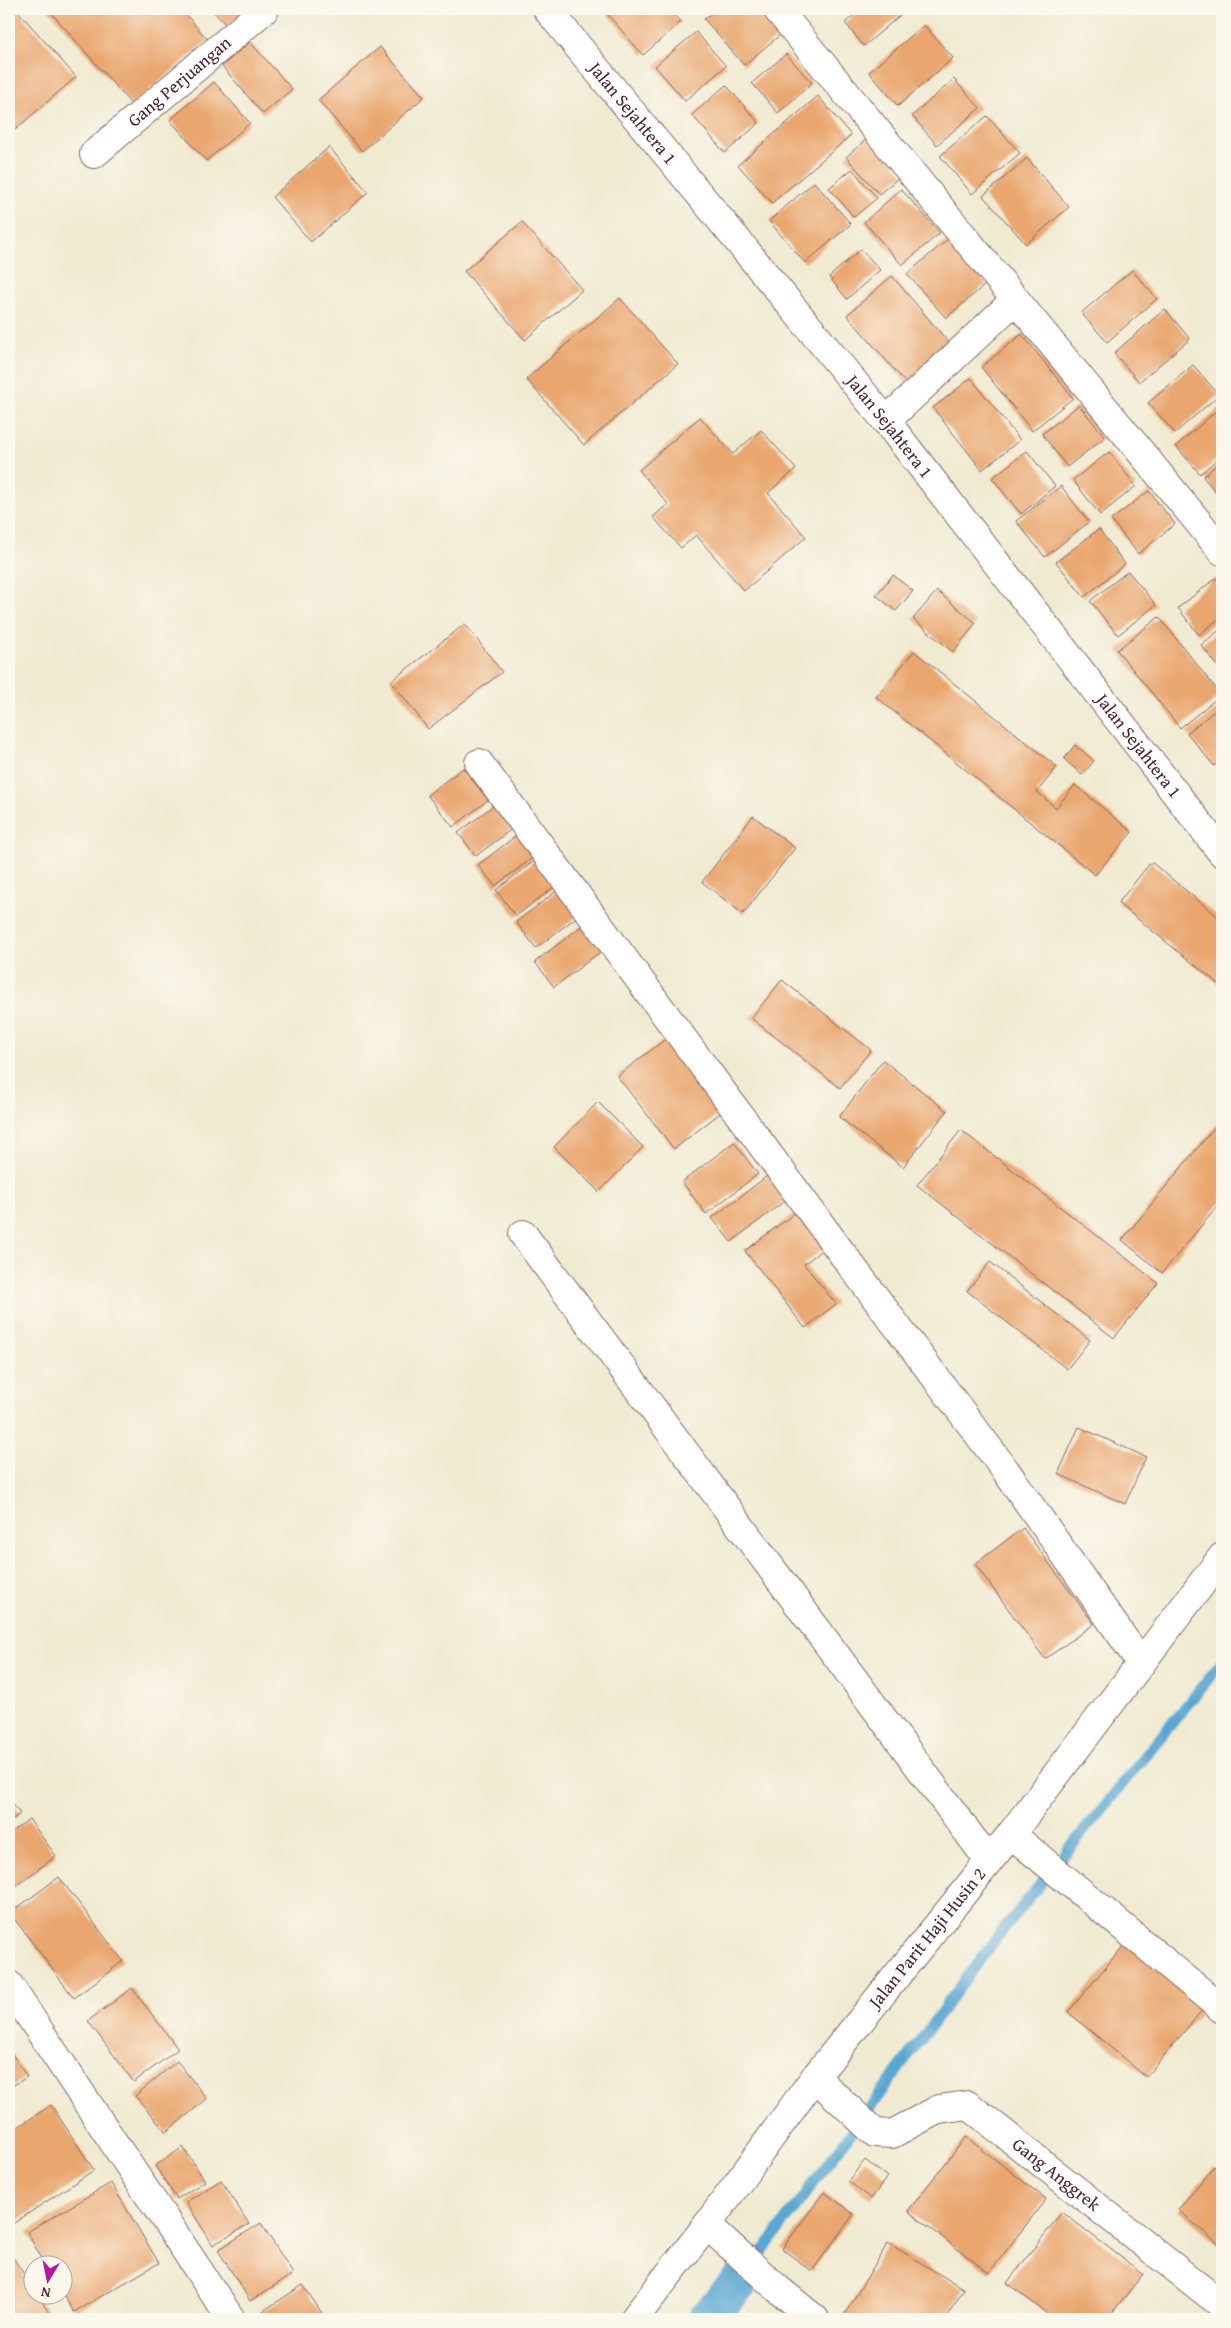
<svg xmlns="http://www.w3.org/2000/svg" width="1231" height="2328" viewBox="0 0 1231 2328" font-family="'Gentium Book Plus',serif">
<style>
.lines{fill:none;stroke-linecap:round;stroke-linejoin:round}
.stream{stroke:#59a6d2;stroke-width:11}
.canal{stroke:#59a6d2;stroke-width:38}
.building{fill:#e9a66e}
.minor-casing{stroke:#846665;stroke-width:30}
.tertiary-casing{stroke:#846665;stroke-width:30}
.minor{stroke:#fff;stroke-width:28}
.tertiary{stroke:#fff;stroke-width:28}
.labels{text-anchor:middle;stroke-width:4;stroke-linejoin:round;paint-order:stroke}
.street-label{font-size:18px;fill:#4a1f2b;stroke:#fbf7ec}
</style>
<rect width="100%" height="100%" fill="#fbf7ec"/>
<filter id="ink" filterUnits="userSpaceOnUse"><feTurbulence type="fractalNoise" baseFrequency=".02" numOctaves="2"/><feDisplacementMap in="SourceGraphic" scale="10" xChannelSelector="R" yChannelSelector="G"/><feConvolveMatrix kernelMatrix="1 2 1 2 8 2 1 2 1" color-interpolation-filters="sRGB"/></filter>
<filter id="wash" filterUnits="userSpaceOnUse"><feTurbulence type="fractalNoise" baseFrequency=".0096" numOctaves="4" result="noise"/><feDisplacementMap in="SourceGraphic" scale="20" xChannelSelector="R" yChannelSelector="G"/><feGaussianBlur stdDeviation="1.12" result="paint"/><feColorMatrix in="noise" values="0 0 0 0 0 0 0 0 0 0 0 0 0 0 0 0 0 1.4 0 .05"/><feComposite in="paint" operator="in"/></filter>
<g filter="url(#wash)">
<rect width="100%" height="100%" fill="#f0ead1"/>
<g class="lines">
<path class="stream" d="M741 2280 998 1936 1222 1662"/>
<path class="canal" d="M707 2319 741 2280"/>
</g>
<g id="blocks">
<path class="building" d="M9 9H16L76 77 9 135Z
M48 9H181L208 40 132 105Z
M211 9H247L227 26Z
M614 9H669L681 22 643 55 607 14Z
M717 9H759L781 34 744 65 704 19Z
M861 9H903L905 11 864 46 845 23Z
M924 25 953 58 898 106 869 72Z
M696 32 726 66 685 101 655 66Z
M250 42 292 89 263 114 222 66Z
M380 47 424 97 362 151 318 100Z
M786 54 812 83 778 113 752 83Z
M954 79 980 108 937 145 912 116Z
M214 82 250 123 206 161 170 120Z
M726 85 759 123 725 153 692 115Z
M818 96 851 135 772 203 738 165Z
M987 116 1020 153 972 194 940 156Z
M870 136 903 174 879 194 846 157Z
M329 147 368 192 311 242 272 197Z
M1027 158 1069 207 1026 244 983 196Z
M852 169 877 198 854 217 829 188Z
M814 182 851 224 805 263 769 221Z
M901 189 940 233 902 265 864 222Z
M522 222 582 290 525 340 464 271Z
M948 239 986 284 946 318 907 274Z
M861 249 880 270 847 299 829 277Z
M1132 270 1157 299 1107 342 1081 313Z
M892 276 955 350 910 388 847 315Z
M620 298 678 364 584 445 526 379Z
M1165 309 1190 339 1139 382 1114 353Z
M1022 334 1073 398 1032 431 981 367Z
M1193 365 1219 395 1175 433 1148 403Z
M971 378 1020 440 982 470 933 408Z
M1079 405 1105 437 1067 467 1042 434Z
M1222 406V455L1200 474 1176 446Z
M700 417 733 454 761 430 796 469 768 493 806 537 744 591 696 535 681 548 653 517 668 504 639 470Z
M1027 451 1055 486 1021 514 992 478Z
M1109 452 1136 486 1100 515 1073 480Z
M1222 460V499L1203 477Z
M1061 486 1089 522 1045 557 1016 521Z
M1149 491 1175 524 1138 554 1111 520Z
M1099 529 1125 564 1084 597 1056 562Z
M1128 571 1156 605 1118 635 1090 601Z
M893 575 913 591 896 611 876 595Z
M1216 578 1222 586V616L1199 635 1178 608Z
M937 591 976 623 953 652 913 619Z
M1159 617 1221 695 1180 728 1117 650Z
M465 624 502 672 428 729 391 681Z
M1222 628V671L1201 645Z
M914 651 1057 767 1037 792 1056 808 1075 785 1132 832 1095 875 876 697Z
M1222 705V759L1214 766 1187 733Z
M1075 745 1094 761 1082 775 1064 759Z
M463 768 488 800 453 827 427 795Z
M499 801 517 825 476 856 458 833Z
M753 816 795 848 743 914 702 882Z
M521 832 538 854 495 886 478 865Z
M542 855 562 881 516 916 496 890Z
M1151 862 1222 920V987L1118 903Z
M563 886 583 912 536 948 516 922Z
M585 923 604 949 554 987 535 962Z
M782 980 871 1050 840 1088 751 1018Z
M672 1034 728 1107 674 1149 617 1076Z
M883 1060 947 1111 903 1167 839 1117Z
M598 1102 643 1147 599 1192 554 1147Z
M1222 1118V1201L1162 1273 1122 1240Z
M961 1130 1158 1283 1114 1338 917 1185Z
M734 1142 758 1174 706 1214 682 1182Z
M771 1173 790 1197 731 1242 712 1218Z
M800 1209 828 1245 804 1264 836 1304 805 1328 745 1251Z
M990 1262 1090 1340 1067 1369 967 1291Z
M1079 1427 1146 1457 1125 1504 1058 1474Z
M1023 1528 1094 1624 1045 1659 975 1564Z
M9 1799 20 1814 9 1822Z
M29 1819 56 1856 9 1891V1834Z
M59 1877 123 1961 74 1998 10 1913Z
M1126 1943 1204 2008 1146 2077 1068 2012Z
M132 1988 178 2049 134 2082 88 2021Z
M9 2049 27 2077 9 2088Z
M177 2061 207 2099 166 2132 135 2096Z
M51 2105 94 2170 11 2225 9 2221V2133Z
M966 2137 1046 2199 989 2273 908 2211Z
M183 2147 205 2181 177 2199 155 2166Z
M865 2160 887 2177 871 2199 848 2181Z
M1214 2166 1222 2173V2247L1178 2210Z
M221 2180 249 2224 213 2245 186 2202Z
M111 2183 159 2263 74 2312 62 2293V2266H46L27 2232Z
M824 2192 854 2214 812 2271 782 2249Z
M1062 2212 1143 2274 1107 2319H1054L1007 2283Z
M261 2223 293 2274 250 2301 218 2250Z
M888 2243 964 2289 945 2319H851L844 2315Z
M9 2251 32 2287V2296H38L53 2319H9Z
M303 2285 326 2319H268L263 2311Z"/>
</g>
</g>
<g filter="url(#ink)">
<use href="#blocks" fill-opacity="0" stroke="#846665" stroke-width="1"/>
<g class="lines">
<g class="minor-casing">
<g id="minor">
<path id="s1" d="M547 9 886 421 1222 853"/>
<path d="M777 9 1222 551"/>
<path id="s2" d="M94 154 265 9"/>
<path d="M886 421 1015 300"/>
<path d="M479 763 835 1244 1006 1471 1141 1663"/>
<path d="M523 1234 989 1861"/>
<path d="M1011 1834 1222 2009"/>
<path d="M9 1985 231 2319"/>
<path id="s3" d="M815 2077 875 2133 892 2134 939 2109 968 2105 1222 2305"/>
</g>
</g>
<g class="tertiary-casing">
<g id="tertiary">
<path d="M707 2225 778 2289 815 2319"/>
<path id="s4" d="M634 2319 707 2225 815 2077 1011 1834 1222 1557"/>
</g>
</g>
<use href="#minor" class="minor"/>
<use href="#tertiary" class="tertiary"/>
</g>
</g>
<g class="labels">
<g class="street-label">
<text dy="6" stroke="none"><textPath href="#s2" startOffset="112">Gang Perjuangan</textPath></text>
<text dy="6" stroke="none"><textPath href="#s1" startOffset="135">Jalan Sejahtera 1</textPath></text>
<text dy="6" stroke="none"><textPath href="#s1" startOffset="540">Jalan Sejahtera 1</textPath></text>
<text dy="6" stroke="none"><textPath href="#s1" startOffset="945">Jalan Sejahtera 1</textPath></text>
<text dy="6" stroke="none"><textPath href="#s4" startOffset="481">Jalan Parit Haji Husin 2</textPath></text>
<text dy="6" stroke="none"><textPath href="#s3" startOffset="294">Gang Anggrek</textPath></text>
</g>
</g>
<rect width="1231" height="2328" fill="none" stroke="#fbf7ec" stroke-width="30"/>
<g transform="translate(48 2280) rotate(190)"><circle r="24" fill="#fbf7ec" stroke="#b4a19f"/>
<path d="M0-4L9 19L0 12L-9 19Z" fill="#b5179e"/>
<text y="-8" font-size="14" font-weight="bold" text-anchor="middle" fill="#4a1f2b">N</text>
</g>
</svg>
